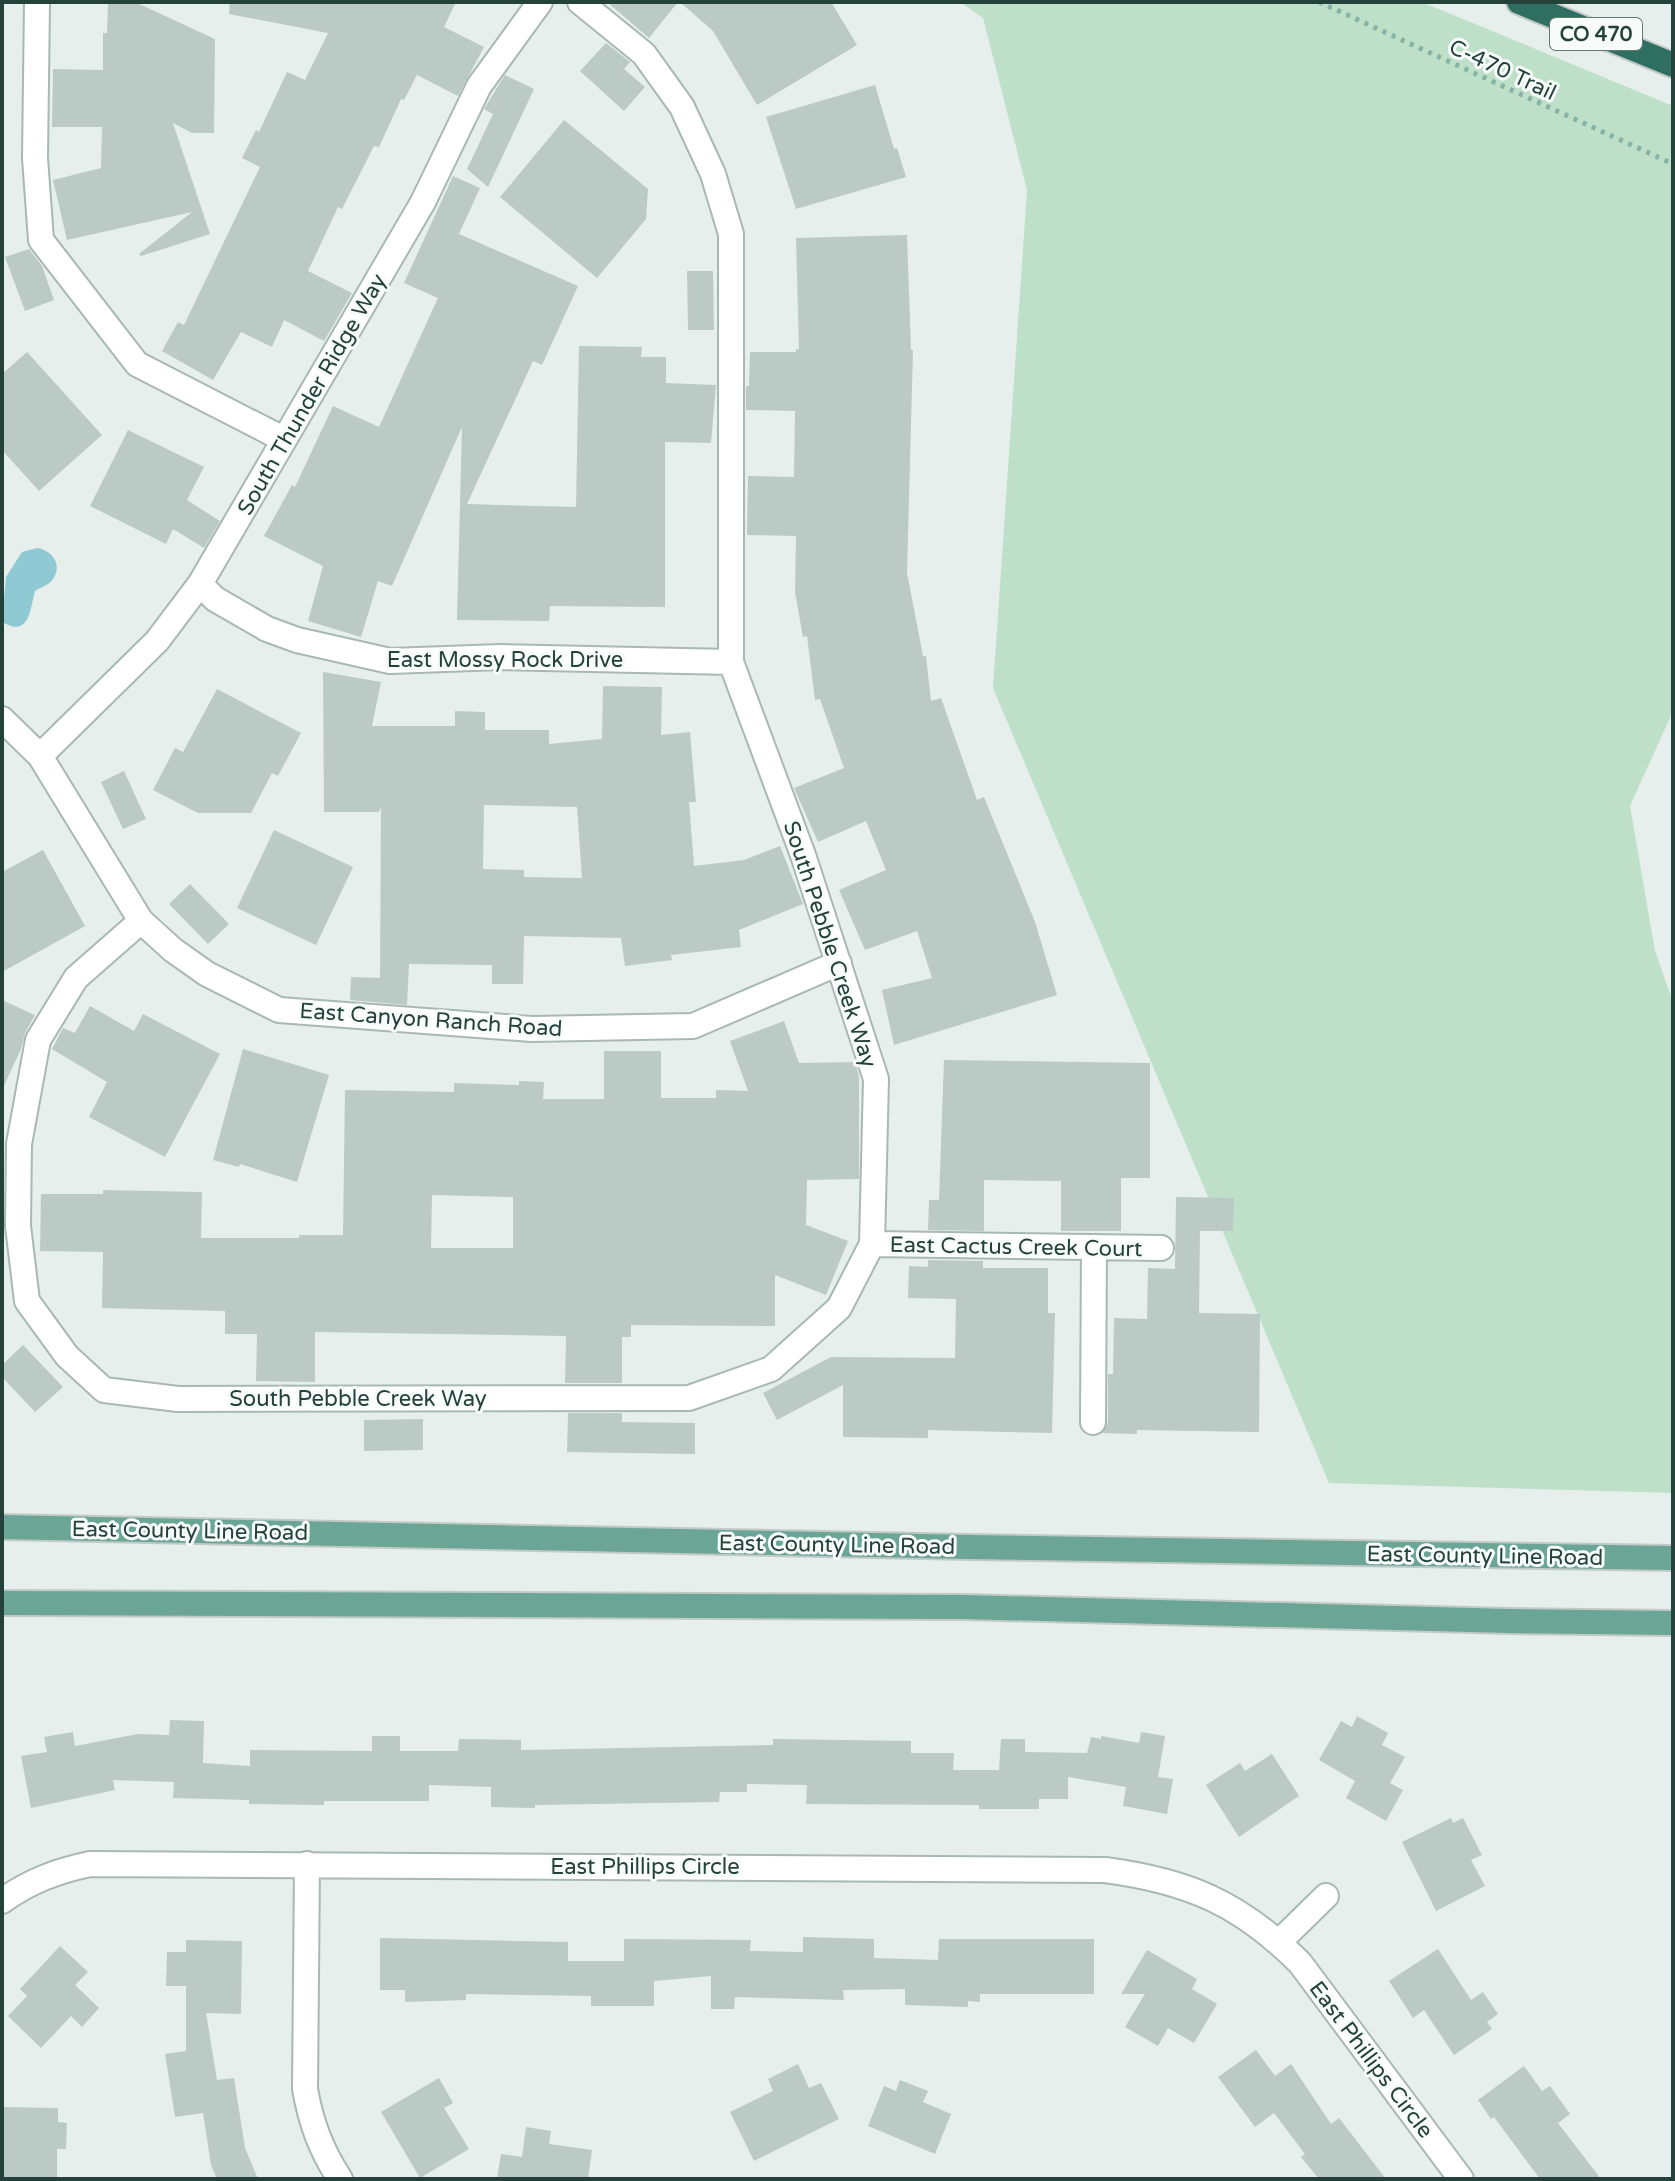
<svg xmlns="http://www.w3.org/2000/svg" width="1675" height="2181" viewBox="0 0 1675 2181" font-family="'Varela Round',sans-serif">
<style>
.green{fill:#bfe0c8}
.water{fill:#8ec9d4}
.building{fill:#bbcac4;fill-rule:evenodd}
.lines{fill:none;stroke-linecap:round;stroke-linejoin:round}
.minor-casing{stroke:#a8b8b2;stroke-width:28}
.major-casing{stroke:#c2cac8;stroke-width:28}
.highway-casing{stroke:#c2cac8;stroke-width:28}
.path{stroke:#86b3a5;stroke-width:5;stroke-dasharray:4 6;stroke-linecap:butt}
.minor{stroke:#fff;stroke-width:24}
.major{stroke:#6aa596;stroke-width:24}
.highway{stroke:#2f6f62;stroke-width:24}
.labels{text-anchor:middle;stroke-width:6;stroke-linejoin:round;paint-order:stroke}
.shield{fill:#f7fbf9;stroke:#637a73;stroke-width:2}
.shield-label{font-size:20px;font-weight:bold;fill:#24423a}
.street-label{font-size:22px;fill:#24423a;stroke:#f7fbf9}
</style>
<rect width="100%" height="100%" fill="#e6efeb"/>
<path class="green" d="M960 2H1422L1673 106V711L1630 806 1655 951 1673 1002V1493L1329 1483 993 688 1027 190 983 18Z"/>
<path class="water" d="M37 548C52 550 63 565 53 579 48 586 41 587 35 591 30 609 30 638 2 622L6 577 22 552Z"/>
<path class="building" d="M108 2H135L215 39 214 133H192L173 123 210 234 141 256 139 254 192 212 67 240 53 180 101 168 102 127H52L53 69 103 70V33H107Z
M230 2H456L444 27 484 47 458 96 417 75 404 100 401 99 379 147 374 146 342 209 338 207 308 271 352 293 324 341 284 320 272 347 241 332 213 380 162 351 178 322 184 325 260 167 242 158 256 130 259 132 287 72 305 80 328 33 229 14Z
M607 2H678L649 38Z
M680 2H831L857 45 757 105 713 31Z
M606 43 630 62 624 69 645 87 624 111 580 71Z
M505 75 534 89 488 187 467 169 493 114 484 109Z
M875 85 894 149 897 148 906 177 796 209 766 117Z
M564 120 648 189 646 219 597 278 500 197Z
M453 176 480 188 459 234 578 286 542 365 533 361 467 504 576 507 579 346 642 347 641 357H666V383L716 385 711 443 665 442V607L550 606 549 621 457 620 462 427 392 586 378 581 361 637 308 621 323 566 264 536 292 485 295 487 333 406 379 427 438 298 404 283Z
M907 235 911 350H913L907 573 923 656H926L931 701 941 698 977 800 984 797 1035 922 1057 995 894 1045 882 990 932 978 917 931 865 950 839 890 886 870 866 821 818 842 794 788 844 768 820 699 815 700 807 636 803 637 795 592 796 536 747 535 748 476 794 477 795 411 746 410V386H749L750 352H796V349H799L796 238Z
M29 249 42 266 54 300 25 311 5 257Z
M687 271H713L714 330H688Z
M27 352 102 435 39 491 2 450V374Z
M128 430 204 467 187 500 220 521 204 548 173 529 166 544 90 506Z
M323 672 381 682 372 726H455V711L485 712V730H549V744L602 739 603 686 662 687 661 735 690 732 696 802H689L694 866 744 860 780 846 803 904 739 930 741 947 671 955 672 960 625 966 621 938 524 936 523 984H492V965L409 964 407 1005 350 1000 351 977 380 978 381 807 379 812H324ZM484 805 577 807 582 878 524 877V870L483 869Z
M217 689 301 733 278 776 272 773 251 813H198L153 790 175 748 183 752Z
M124 771 146 819 123 829 101 782Z
M274 830 353 867 316 945 237 908Z
M43 850 85 926 2 972V872Z
M190 884 229 924 208 944 169 904Z
M2 1000 35 1015 25 1033 21 1049 2 1090Z
M90 1006 134 1031 143 1014 220 1054 165 1157 89 1117 107 1082 52 1049 63 1028 75 1033Z
M784 1021 799 1063 855 1062 859 1076V1179L807 1180 806 1225 848 1241 826 1295 775 1275V1326L631 1325V1337H622V1383H565L566 1336 315 1332V1382L256 1381 257 1334H225V1311L102 1308 103 1252 40 1251 41 1194H103V1190L202 1192 201 1238H299V1235H343L345 1090 454 1092V1083L519 1085V1081L544 1082 543 1099H604V1051H661V1098H716V1090L748 1091 730 1041ZM432 1195 513 1197V1248H431Z
M243 1049 329 1075 297 1182 240 1164 239 1167 213 1160Z
M944 1060 1150 1063V1178H1121V1231H1061V1181L984 1180V1231L928 1230 929 1200H939Z
M1176 1197 1234 1198 1233 1231H1200L1199 1313 1260 1314 1259 1432 1137 1430V1434L1102 1433 1108 1422V1374H1113L1114 1318 1147 1319 1148 1268 1175 1269Z
M928 1260 983 1261V1268H1048V1313H1055L1052 1433 928 1430V1438L843 1437V1385L777 1420 763 1393 831 1357 955 1358 956 1299 908 1298 909 1266 928 1267Z
M23 1345 63 1387 35 1412 2 1377V1365Z
M568 1413H622V1422L695 1423V1454L567 1452Z
M423 1419V1450L364 1451V1420Z
M1357 1716 1388 1733 1382 1745 1405 1757 1390 1783 1403 1790 1386 1821 1346 1798 1355 1781 1319 1760 1341 1721 1352 1727Z
M170 1720 204 1721 203 1763 250 1766V1750L372 1751V1736H400V1751H458L459 1739 521 1740V1750L773 1745V1739L911 1741V1753H954L953 1770H999L1001 1739H1025V1752L1087 1753 1091 1737 1101 1739V1736L1139 1743 1141 1732 1165 1736 1158 1777 1173 1779 1167 1814 1123 1806 1126 1787 1068 1777V1799H1039V1809H979V1805L806 1804 807 1785 747 1784V1792H720L719 1802 535 1805V1808L491 1807V1787L429 1785V1801H324V1805L249 1804V1800L173 1798 174 1782 113 1780 115 1790 31 1808 21 1756 47 1752 44 1737 73 1732 75 1746 138 1734 169 1735Z
M1272 1754 1299 1796 1239 1837 1206 1785 1240 1763 1245 1771Z
M1451 1818 1453 1823 1463 1818 1482 1855 1471 1860 1485 1886 1436 1911 1402 1842Z
M803 1937 874 1939V1958L938 1960 939 1939H1094V1994H980V2002L968 2001V2007L905 2005V1989L843 1990 844 2000 735 1997 734 2009H711V1976L654 1981V2006H591V1996L466 1994V2000L405 2002V1990H380V1938L568 1942V1961H624V1939L751 1940 750 1951 803 1952Z
M186 1940 242 1941 241 2014 206 2013 217 2080 234 2078 245 2148 258 2179H217L211 2165 203 2113 175 2117 165 2054 186 2051V1986H166L167 1952H186Z
M60 1946 88 1972 75 1985 99 2008 82 2027 71 2016 41 2048 8 2016 27 1996 20 1989Z
M1438 1949 1471 2000 1483 1992 1498 2014 1487 2022 1492 2029 1454 2055 1424 2010 1413 2018 1389 1981Z
M1147 1950 1197 1979 1192 1989 1217 2004 1194 2043 1168 2028 1158 2046 1125 2027 1145 1994H1121Z
M1256 2050 1275 2076 1291 2064 1331 2124 1339 2118 1386 2179H1319L1301 2157 1305 2154 1274 2113 1255 2127 1218 2077Z
M798 2064 809 2088 821 2083 839 2119 754 2161 730 2112 773 2091 768 2079Z
M1524 2066 1542 2091 1550 2086 1570 2114 1558 2123 1601 2179H1540L1494 2117 1491 2119 1478 2100Z
M439 2078 453 2103 444 2108 469 2149 420 2178 381 2112Z
M900 2080 928 2091 923 2102 951 2114 935 2154 868 2126 884 2086 896 2091Z
M3 2107 58 2108V2122L67 2123 66 2149H57V2179H2Z
M526 2127 551 2131 549 2144 592 2150 588 2179H497L501 2154 522 2157Z"/>
<g class="lines">
<g class="minor-casing">
<path id="minor" d="M37 2 35 158 41 240 137 364 283 439
M200 584 215 599 267 629 297 640 390 661 501 657 731 662
M2 719 40 756 141 921 173 950 207 974 279 1010 532 1029 693 1026 839 963
M40 756 157 641 200 584 423 202 479 86 540 2
M141 921 76 978 38 1040 19 1144 18 1226 27 1301 67 1356 104 1390 178 1399 689 1398 771 1369 839 1308 872 1244 876 1079 803 855 731 662V234L713 174 682 107 644 54 580 2
M872 1244 1161 1248
M1093 1422 1094 1247
M307 1864 305 2089C311 2123 321 2150 340 2179
M2 1901C30 1881 57 1871 90 1864L1105 1870C1188 1881 1240 1903 1300 1963L1461 2179
M1279 1942 1326 1896"/>
</g>
<g class="major-casing">
<path id="major" d="M2 1527 970 1547 1673 1558
M2 1603 964 1607 1510 1621 1673 1623"/>
</g>
<g class="highway-casing">
<path id="highway" d="M1519 2 1673 65"/>
</g>
<path class="path" d="M1319 2 1673 164"/>
<use href="#minor" class="minor"/>
<use href="#major" class="major"/>
<use href="#highway" class="highway"/>
</g>
<g class="labels">
<rect class="shield" x="1550" y="18" width="92" height="32" rx="6"/>
<g class="shield-label">
<text x="1596" y="41">CO 470</text>
</g>
<g class="street-label">
<text transform="translate(1503 69) rotate(25)" y="8">C-470 Trail</text>
<text transform="translate(311 394) rotate(-60)" y="8">South Thunder Ridge Way</text>
<text x="505" y="667">East Mossy Rock Drive</text>
<text transform="translate(831 944) rotate(72)" y="8">South Pebble Creek Way</text>
<text transform="translate(431 1019) rotate(4)" y="8">East Canyon Ranch Road</text>
<text transform="translate(1016 1246) rotate(1)" y="8">East Cactus Creek Court</text>
<text x="358" y="1406">South Pebble Creek Way</text>
<text transform="translate(190 1530) rotate(1)" y="8">East County Line Road</text>
<text transform="translate(837 1544) rotate(1)" y="8">East County Line Road</text>
<text transform="translate(1485 1555) rotate(1)" y="8">East County Line Road</text>
<text x="645" y="1874">East Phillips Circle</text>
<text transform="translate(1372 2059) rotate(53)" y="8">East Phillips Circle</text>
</g>
</g>
<rect width="1675" height="2181" fill="none" stroke="#24423a" stroke-width="8"/>
</svg>
